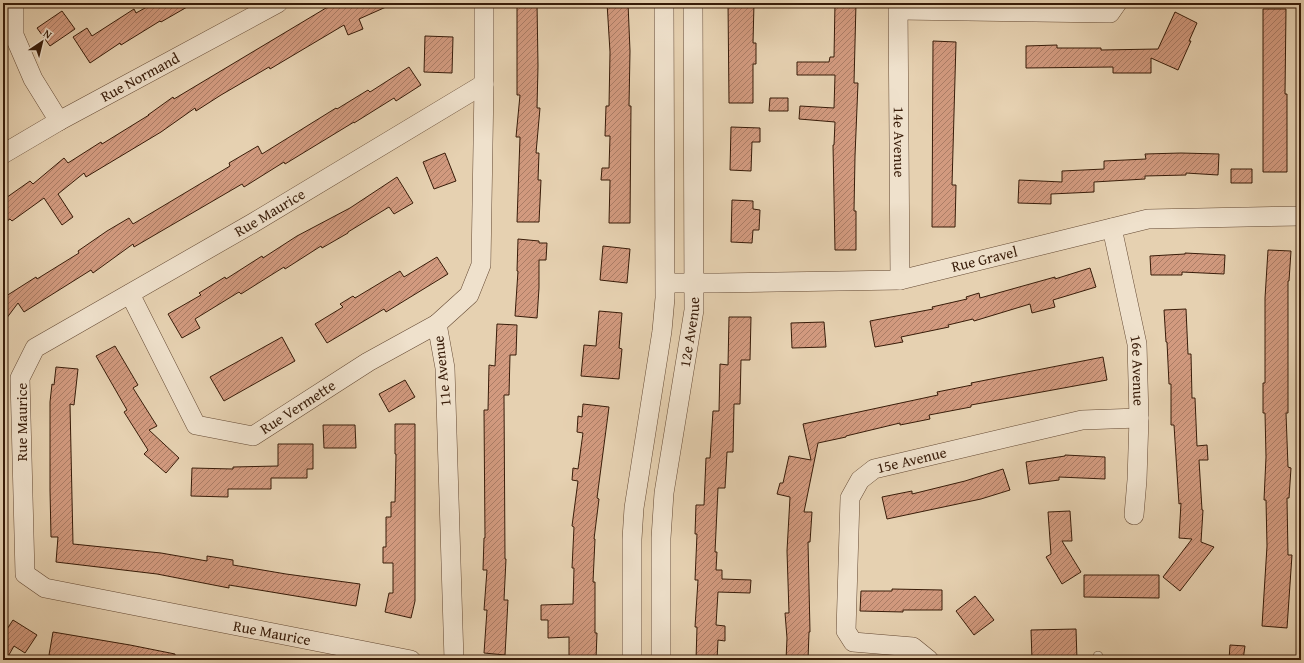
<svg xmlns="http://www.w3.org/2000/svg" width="1304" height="663" viewBox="0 0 1304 663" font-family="'Gentium Book Plus',serif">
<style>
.building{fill:url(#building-hatch);stroke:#381c09}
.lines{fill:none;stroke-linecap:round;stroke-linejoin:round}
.service-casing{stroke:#644933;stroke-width:10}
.minor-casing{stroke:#644933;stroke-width:20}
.service{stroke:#efe1cc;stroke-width:9}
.minor{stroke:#efe1cc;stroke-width:19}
.labels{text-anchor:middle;stroke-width:3;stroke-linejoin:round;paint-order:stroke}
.street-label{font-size:15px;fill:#381c09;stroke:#efe1cc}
</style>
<defs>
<pattern id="building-hatch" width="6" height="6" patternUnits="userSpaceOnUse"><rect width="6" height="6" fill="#d29a7f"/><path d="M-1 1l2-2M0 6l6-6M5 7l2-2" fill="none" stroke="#ab7d66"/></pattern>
</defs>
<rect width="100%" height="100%" fill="#e6d1b1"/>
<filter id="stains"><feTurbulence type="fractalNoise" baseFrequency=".005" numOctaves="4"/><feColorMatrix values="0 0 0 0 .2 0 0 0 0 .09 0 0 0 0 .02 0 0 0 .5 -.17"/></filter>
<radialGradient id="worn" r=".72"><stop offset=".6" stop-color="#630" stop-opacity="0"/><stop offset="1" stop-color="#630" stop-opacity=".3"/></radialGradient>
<path class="building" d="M154 3H194L161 22 160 21 121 45 120 43 90 63 73 37 87 28 92 36 134 9 136 13Z
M339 3H395L359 19 363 29 348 35 344 25 270 69 269 67 221 95 196 111 195 108 161 132 86 177 84 173 58 194 73 217 62 225 44 198 12 221 10 219 3 224V200L30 181 33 184 64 158 68 163 101 142 102 144 149 115H148L173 97 174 99 326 8Z
M517 3H537L538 66 537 108H540L536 153H539L538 180H541L539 222H517L520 137H516L520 95H517Z
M607 3H628L630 51 629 106H631L630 223H609L610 180H601L602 168H609L610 136H605L606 106H609L610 52Z
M728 3H754L753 43H756V64H753V103H729Z
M835 3H856L854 83H858L855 156 854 211H856V250H835L833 145H834L835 122 799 119 800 106 834 108 835 75H797V62H829L830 57H834Z
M1263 9H1286L1285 94H1287V172H1263Z
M62 11 75 29 50 46 37 28Z
M1175 12 1197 23 1189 41H1191L1178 70 1151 58V73H1113V67L1026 68V46L1057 45V48H1101V50L1158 49Z
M425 36 453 37 452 73 424 72Z
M933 41 956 42 952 185H956L955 227H932Z
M409 67 421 85 396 101 394 98 354 123V122L285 164 284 162 244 187 242 184 134 247 133 244 93 273 91 270 24 312 18 303 3 323V298L36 277 37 279 79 253 78 251 107 231 129 218 133 224 230 166 229 163 258 146 262 154 336 108 337 109 368 90 370 92Z
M770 98H788V111H769Z
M731 127 760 128V142H752L751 171 730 170Z
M445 153 456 181 434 189 423 162Z
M1181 153 1219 154 1218 175 1186 173V175L1145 176V179L1094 182V192L1051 194V204L1018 203 1019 180 1062 182V171L1104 169V161L1146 159 1145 154Z
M1231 169H1252V183H1231Z
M397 177 413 203 394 214 389 207 348 232V233L322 248 321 246 285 269 284 267 241 294 239 292 195 319 200 328 182 338 168 314 201 295 199 293 225 277 226 279 262 256 263 258 297 236 350 208Z
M732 200 753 201V209L760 210 759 230H753L752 243 731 242Z
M518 239 539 241V243H547L546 260H539V288L537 318 515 316 518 271H517Z
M603 246 630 249 627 283 600 280Z
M1268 250 1291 251 1289 281H1288V413H1286L1288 467 1291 468 1289 498H1287L1288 555H1292L1287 628 1262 626 1267 546 1266 500H1264L1266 457 1265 413H1263V383H1265V298Z
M1185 253 1225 255 1224 274 1182 272V275H1151L1150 256 1185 254Z
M437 257 448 274 386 312 384 309 327 343 315 324 343 307 340 304 353 296 355 298 400 271 404 277Z
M1090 268 1096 287 1053 300 1055 307 1032 313 1030 304 974 321 973 319 948 325 949 327 901 337 903 342 875 347 870 321 933 309 932 307 967 299 966 297 979 293 980 298 1055 277V279Z
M1186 309 1188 354H1191L1192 398H1195L1197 446 1207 445 1208 460H1199L1202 510H1203L1201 542 1214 547 1180 591 1163 577 1192 539 1179 538 1181 503 1179 504 1174 425H1171V384H1169L1167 342H1166L1164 310Z
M599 311 622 313 619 348 622 349 619 379 581 376 584 345 596 346Z
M729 317H751L750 360H741L740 404H734L733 452H727L725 488H718L715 552H717L716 570H722V579L751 580 750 593 718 592 716 625 725 626V641L718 640 717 660H696L697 627H695L698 580H695L697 534H695L696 505H704L706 458H710L713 411H719L720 364 728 365Z
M824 322 826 347 792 348 791 323Z
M497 324 517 325 516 355H510L509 395H504L505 559H506L504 600H508L505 655 484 653 487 610H484L487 570H483L484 538H485L484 410H488L489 365 495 366Z
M282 337 295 361 224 401 210 377Z
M115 346 138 385 133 388 157 426 149 430 179 458 166 473 144 454 148 450 124 412 127 410 96 356Z
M1103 357 1107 380 971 405V407L929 415 930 419 900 425V423L846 436V437L818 443 804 512H812L810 542H808L810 632H809L808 660H786L787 638 785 613H789L787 551 790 497 777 494 780 483H783L789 456 811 460 803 424 938 395 937 392 972 385 971 383Z
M56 367 78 369 74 405 70 404 73 544 161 553 207 561V556L233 560V565L286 574 360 584 356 606 229 585V588L157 574 56 562 58 537H51L50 490V402L52 384 54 385Z
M405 380 415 397 389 412 379 394Z
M583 404 609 407 597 498 599 499 594 539H595L593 582H595V633H597L596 659 569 658V637L548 638V620H541V605L573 604 574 568H572L574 527 572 526 578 481 572 480 573 468 578 469 583 433 577 432 578 416 582 417Z
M395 424H415V601L411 618 385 612 389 593H393V563H383V547H386V517H391V502H395L396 454H395Z
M323 425H355L356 448H324Z
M278 444H313V469H307V478H271V489H228V497L191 496 192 468 233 469V467L278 466Z
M1065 455 1105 457V479L1059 477V480L1029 484 1026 462 1065 456Z
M1003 469 1010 490 981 499 887 519 882 497 912 491V494L965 481Z
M1070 511 1072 541H1062L1081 572 1062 584 1046 557 1051 554 1048 512Z
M1084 575H1159V598L1084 597Z
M892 589 942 590V610H903V612L860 611 861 591H892Z
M975 596 994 620 974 635 956 611Z
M13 620 37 635 25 653 14 646 6 660H3V635Z
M1076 629 1077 660H1032L1031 630Z
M53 632 130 645 175 654V660H90L79 658 78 660 49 655Z
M1230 645 1245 646 1243 660H1229Z"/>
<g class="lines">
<g class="service-casing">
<path id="service" d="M1098 656V660"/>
</g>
<g class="minor-casing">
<g id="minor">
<path d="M14 3V35L33 79 59 121"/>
<path id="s1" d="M898 3 900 280"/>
<path d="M899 10 1110 13 1117 3"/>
<path id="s2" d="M3 154 59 121 278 3"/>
<path id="s3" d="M1112 228 1137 344 1139 418 1137 480 1134 515"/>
<path id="s4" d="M666 283H718L900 280 1148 219 1301 216"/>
<path id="s5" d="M130 294 196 425 253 436 368 362 437 324"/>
<path id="s6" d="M411 660 45 588 25 574 20 378 35 348 253 223 484 84"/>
<path d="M454 660 445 368 437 324 469 295 481 265 484 84V3"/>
<path d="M632 660V539L634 508 662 331 665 298 664 3"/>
<path id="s7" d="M661 660V538L664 493 694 310 693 3"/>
<path id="s8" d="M929 660 913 647 853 642 846 631 850 498 860 480 874 469 1082 420 1139 418"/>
</g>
</g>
<use href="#service" class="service"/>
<use href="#minor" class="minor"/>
</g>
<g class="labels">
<g class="street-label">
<text dy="5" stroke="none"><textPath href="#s2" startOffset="157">Rue Normand</textPath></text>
<text dy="5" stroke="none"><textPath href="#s1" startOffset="139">14e Avenue</textPath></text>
<text dy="5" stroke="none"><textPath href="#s6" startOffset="898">Rue Maurice</textPath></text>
<text dy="5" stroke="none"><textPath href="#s4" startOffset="321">Rue Gravel</textPath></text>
<text dy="5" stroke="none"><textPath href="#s7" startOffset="330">12e Avenue</textPath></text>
<text dy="5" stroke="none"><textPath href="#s3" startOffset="145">16e Avenue</textPath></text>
<text transform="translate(442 371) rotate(-96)" y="5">11e Avenue</text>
<text dy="5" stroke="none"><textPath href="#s5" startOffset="258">Rue Vermette</textPath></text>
<text transform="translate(22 422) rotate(-90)" y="5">Rue Maurice</text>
<text dy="5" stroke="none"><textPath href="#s8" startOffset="304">15e Avenue</textPath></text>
<text transform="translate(272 633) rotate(11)" y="5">Rue Maurice</text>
</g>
</g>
<rect width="1304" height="663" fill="none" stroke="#e6d1b1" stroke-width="16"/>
<rect x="4" y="4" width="1296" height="655" fill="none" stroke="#381c09" stroke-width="2"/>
<rect x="8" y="8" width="1288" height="647" fill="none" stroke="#381c09"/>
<g transform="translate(42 42) rotate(35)" stroke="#efe1cc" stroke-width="3" paint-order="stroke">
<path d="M0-3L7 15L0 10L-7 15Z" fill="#381c09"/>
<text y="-6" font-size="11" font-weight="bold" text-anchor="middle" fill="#381c09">N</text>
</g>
<rect width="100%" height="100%" filter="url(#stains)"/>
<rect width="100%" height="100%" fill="url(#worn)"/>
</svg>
